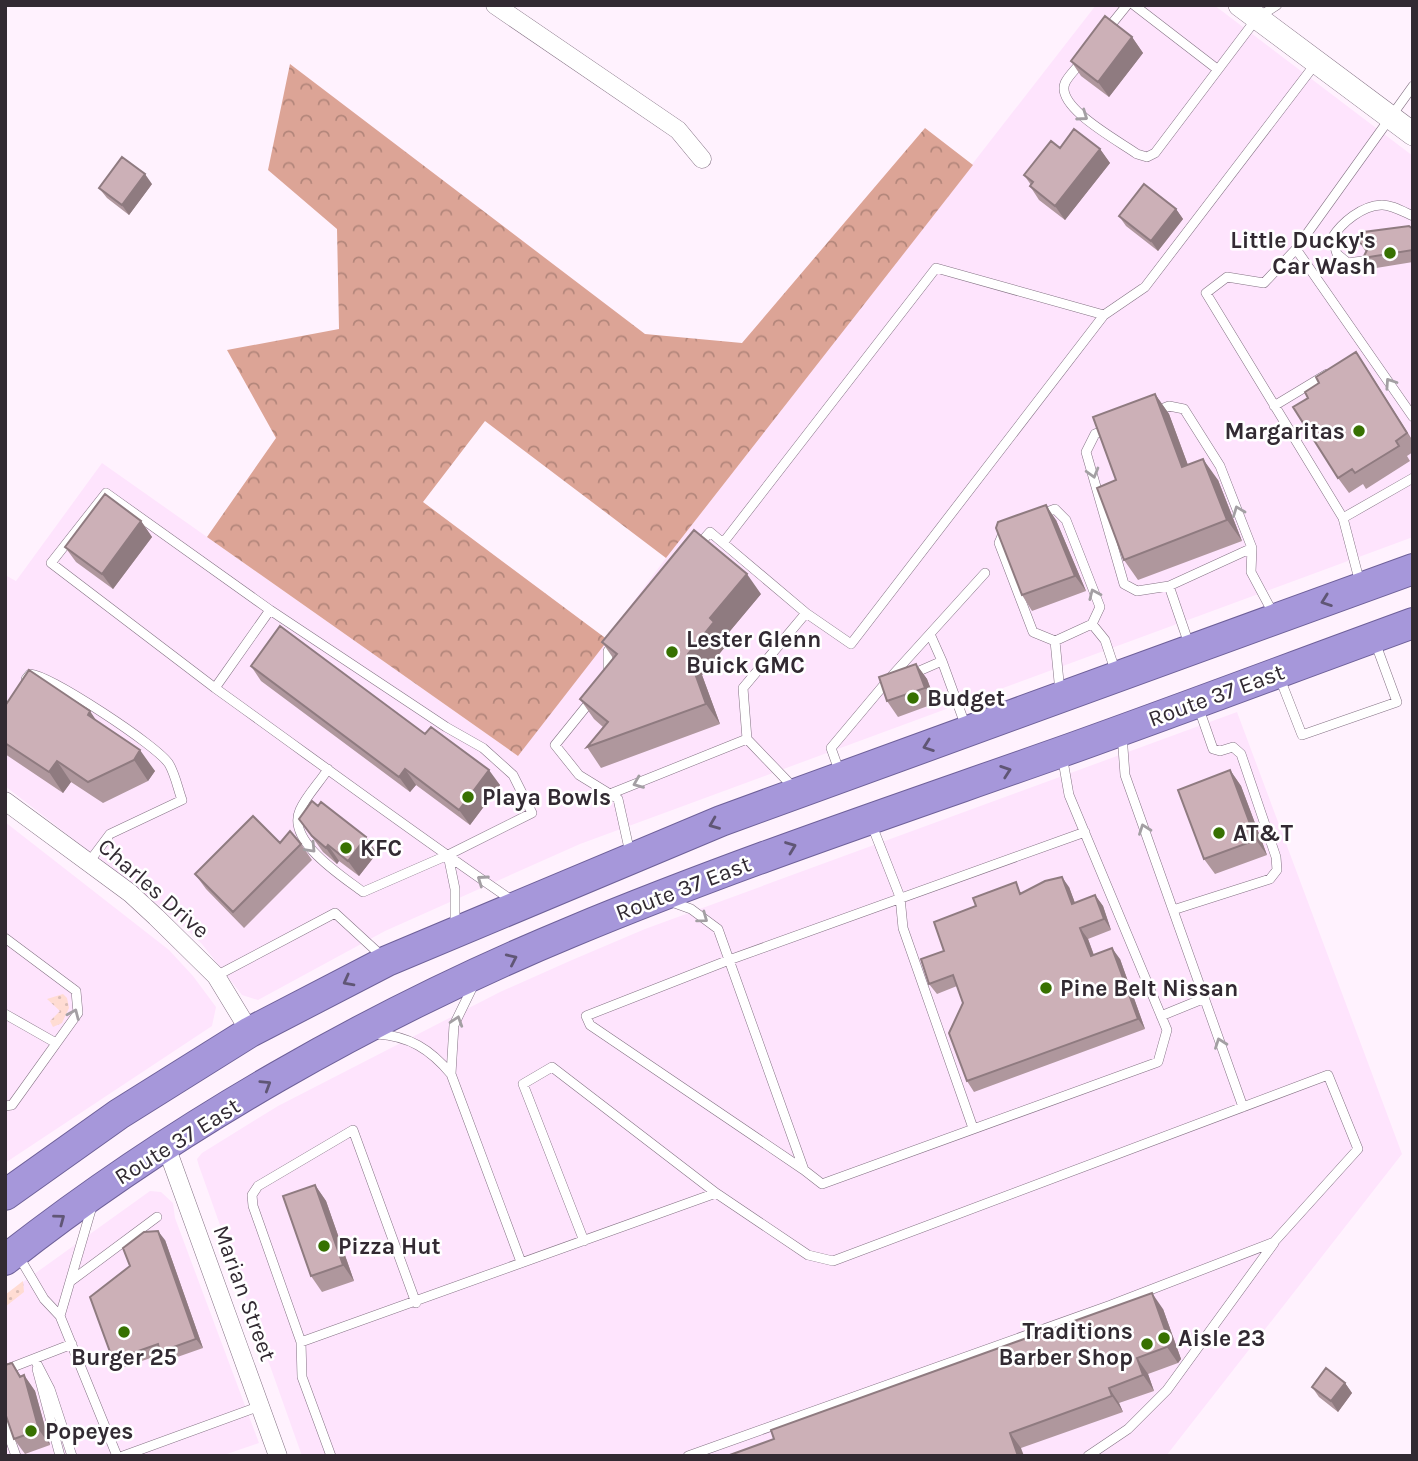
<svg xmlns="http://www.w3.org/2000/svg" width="1418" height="1461" viewBox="0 0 1418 1461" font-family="Karla,sans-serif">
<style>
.built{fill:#fee4fd}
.grass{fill:url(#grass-dots)}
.forest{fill:url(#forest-crowns)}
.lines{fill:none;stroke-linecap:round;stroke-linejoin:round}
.service-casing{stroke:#847284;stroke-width:10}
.minor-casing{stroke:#847284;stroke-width:19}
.tertiary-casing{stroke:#847284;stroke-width:24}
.trunk-casing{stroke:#6e6099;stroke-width:32}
.service{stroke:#fff;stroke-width:9}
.minor{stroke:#fff;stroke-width:18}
.tertiary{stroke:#fff;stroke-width:23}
.trunk{stroke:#a697da;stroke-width:30}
.wall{fill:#af979d}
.shaded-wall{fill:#8f7b80}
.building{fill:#ccb0b7;stroke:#8f7b80;stroke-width:2}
.oneway{stroke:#a39fa3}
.oneway2{stroke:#605675}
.poi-dot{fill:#377101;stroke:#fff;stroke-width:2.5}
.labels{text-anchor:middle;stroke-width:5;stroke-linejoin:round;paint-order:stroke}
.poi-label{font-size:23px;font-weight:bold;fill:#322a32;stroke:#fff;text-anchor:start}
.street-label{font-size:23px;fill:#322a32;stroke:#fff}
</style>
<defs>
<pattern id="grass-dots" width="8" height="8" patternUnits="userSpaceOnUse" patternTransform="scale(1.75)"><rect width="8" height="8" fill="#ffdcd3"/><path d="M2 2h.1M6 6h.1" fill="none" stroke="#dbbdb6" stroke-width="1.8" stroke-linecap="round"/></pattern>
<pattern id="forest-crowns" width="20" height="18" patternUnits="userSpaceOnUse" patternTransform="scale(1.75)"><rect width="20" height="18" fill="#dca496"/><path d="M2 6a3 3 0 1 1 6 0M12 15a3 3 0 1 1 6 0" fill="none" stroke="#b3867b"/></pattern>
</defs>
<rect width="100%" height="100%" fill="#fff2fe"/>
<path class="built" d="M1096 5H1214L1413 156V537L580 844 385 931 258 1000 242 995 202 944 176 919 5 786V575L16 581 102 463 518 756 666 558Z
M1237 712 1402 1154 1166 1456H302L199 1166 197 1159 202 1153 278 1106 500 992 572 960 645 929Z
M5 822 169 950 193 976 216 1007 212 1026 5 1163Z
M150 1191 161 1192 173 1203 175 1218 259 1443 221 1456H5V1295Z"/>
<path class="grass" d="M63 994 67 998 69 1008 62 1023 53 1027 50 1021 60 1011 47 999Z
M23 1281 24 1292 5 1307V1295Z"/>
<path class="forest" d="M290 64 645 334 742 343 925 128 973 165 666 558 485 421 423 502 608 640 518 756 207 537 276 438 227 350 339 329 337 229 268 170Z"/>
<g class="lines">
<g class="service-casing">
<path id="service" d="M1134 5 1217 69
M1106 31 1127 5
M1082 61C1077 68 1068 76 1065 83 1055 107 1119 141 1137 154L1147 157 1155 153 1257 18 1277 5
M1296 249 1413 417
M1369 260 1348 263 1337 254 1332 238C1342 222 1362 206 1381 205 1390 204 1404 212 1413 216
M1274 406 1327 374
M1154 412 1169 406 1184 409 1220 466 1252 548 1251 572 1274 615
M1108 429 1095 434 1086 452 1124 584 1137 591 1169 586 1252 548
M1039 515 1055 509 1066 520 1100 607 1092 624 1105 640 1116 673
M1343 518 1413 478
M1005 529 999 543 1033 632 1055 641 1060 692
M723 543 936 268 1104 315
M697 547 710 532 806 613
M1360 583 1343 518 1206 293 1227 277 1264 283 1296 249 1413 86
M1169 586 1190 647
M930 634 942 661
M1055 641 1092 624
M608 675V651L615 643
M910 675 942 661 966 727
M1279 676 1302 735 1397 702 1375 642
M26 679 30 674C51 676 158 746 169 764 175 774 178 789 182 800L110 834 89 862
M889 679 985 573
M215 688 51 563 106 493 270 610
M593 698 555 745 579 775 618 799 630 853
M1122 734 1125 775 1243 1107
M328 769C320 782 306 796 300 810 286 841 342 876 363 892L448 855 532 813 513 775 483 748 446 727 270 610 215 688C314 759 412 832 513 901
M840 773 831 748 883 686 890 683
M795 789 747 739 743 688 806 613 851 644 1104 315 1145 287 1316 63
M610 794 747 739
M871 823 900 897 903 928 973 1128
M448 855 455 889V926
M669 901 691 909 718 929 804 1170 822 1184 1158 1062 1167 1030 1069 795 1062 755
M1173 910 1270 879 1277 870 1276 857 1241 754 1233 747 1220 751 1213 749 1198 706
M5 938 76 991 78 1013 12 1105 5 1106
M216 976 335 913 384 958
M5 1014 56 1043
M1161 1016 1205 998
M377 1034C409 1036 430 1049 451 1074L521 1262
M451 1074 454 1025 473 986
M804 1170 590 1025 586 1016 729 960 1085 832
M584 1241 523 1084 552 1067 716 1193
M18 1255 44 1299 60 1316 117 1456
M71 1281 157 1217
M60 1316 93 1203
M301 1342 716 1193 808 1255 833 1261 1328 1075 1358 1149 1274 1242 1111 1305 688 1456
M35 1360 50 1389 72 1456
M37 1369 60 1456
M5 1370 72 1344
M5 1425 16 1456
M123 1456 260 1406
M331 1456 302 1377 301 1342 253 1206 252 1195 258 1186 353 1130 416 1303
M1088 1456 1128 1429 1167 1390 1274 1243"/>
</g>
<g class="minor-casing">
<path id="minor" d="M495 5 678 130 702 159
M5 801 130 893 156 917 216 976 250 1032
M166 1146 278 1456"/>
</g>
<g class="tertiary-casing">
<path id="tertiary" d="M1240 5 1413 134"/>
</g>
<g class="trunk-casing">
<path id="trunk" d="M5 1195 119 1114 250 1032 387 961 721 821 1413 569
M5 1260C174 1127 373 1014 571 932 732 865 897 810 1061 752 1179 710 1295 666 1413 623"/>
</g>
<use href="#service" class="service"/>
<use href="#minor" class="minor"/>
<use href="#tertiary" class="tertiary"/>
<use href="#trunk" class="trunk"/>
</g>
<path class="wall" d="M1132 37 1143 53 1109 97 1081 76 1071 61Z
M1060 148 1100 149 1110 163 1065 220 1039 200 1030 186 1031 185 1024 175Z
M152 184 129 215 107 198 99 188Z
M1176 209 1183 219 1158 251 1126 226 1119 216Z
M1413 229V262L1370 269 1363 258 1366 252 1360 243Z
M1366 367 1413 441V452L1407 456 1410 461 1366 489 1363 484 1349 493 1338 478Z
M1155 394 1169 414 1188 465 1218 480 1242 541 1138 580 1124 560 1116 480Z
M1056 520 1086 591 1032 611 1022 595Z
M141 521 152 537 113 589 76 562 65 547Z
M761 594 725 637 729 642 702 675 720 724 601 768 587 747 603 727 594 719 580 699 613 658 602 642Z
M916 664 927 679 936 703 898 717 887 701Z
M251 666 425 734 500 785 470 825 416 785 410 792 261 681Z
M5 706 97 721 155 771 148 781 103 803 71 782 63 793 5 754Z
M1230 770 1241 786 1267 855 1215 874 1204 859Z
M299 819 377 853 359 876 339 861 337 864 323 852Z
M280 843 301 844 312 860 244 928 206 889 195 874Z
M1069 887 1075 903 1095 895 1103 906 1111 930 1088 939 1094 955 1120 959 1145 1029 974 1092 967 1081 963 1003 957 986 937 994 929 984 1023 893Z
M315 1185 326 1201 354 1281 322 1292 311 1276Z
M165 1240 203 1348 166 1361 162 1354 119 1369 113 1360Z
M1163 1309 1181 1359 1178 1363 1148 1374 1154 1391 1119 1403 1123 1412 1021 1448 727 1456Z
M24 1375 35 1391 50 1445 25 1454 14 1439 21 1376Z
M1345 1383 1352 1393 1338 1412 1319 1397 1312 1387Z"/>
<path class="shaded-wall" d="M1132 37 1143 53 1109 97 1098 82Z
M1100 149 1110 163 1065 220 1055 206Z
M145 174 152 184 129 215 122 205Z
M1176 209 1183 219 1158 251 1151 241Z
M1356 352 1366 367 1413 442 1407 433Z
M1155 394 1169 414 1196 487 1182 467Z
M1203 459 1218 480 1242 541 1227 520Z
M1046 505 1056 520 1086 591 1075 576Z
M141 521 152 537 113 589 102 574Z
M747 574 761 594 725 637 729 642 702 675 720 724 706 704 688 654 710 618Z
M916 664 927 679 936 703 925 688Z
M90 711 104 732 88 715Z
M140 750 155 771 148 781 134 760Z
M57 761 71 782 63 793 49 772Z
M405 769 416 785 410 792 399 777Z
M489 770 500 785 470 825 459 810Z
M1230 770 1241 786 1267 855 1256 840Z
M366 837 377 853 359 876 348 861Z
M328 845 339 861 337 864 326 848Z
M1062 877 1069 887 1079 914 1072 904Z
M1095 895 1103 906 1111 930 1104 919Z
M1080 928 1088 939 1098 967 1091 956Z
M1112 948 1120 959 1145 1029 1138 1019Z
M315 1185 326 1201 354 1281 343 1265Z
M158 1231 165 1240 203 1348 196 1339Z
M1152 1293 1163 1309 1181 1359 1178 1363 1167 1347Z
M1137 1358 1148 1374 1154 1391 1143 1375Z
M12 1363 22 1378 24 1375 35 1391 50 1445 39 1430 20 1377Z
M1345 1383 1352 1393 1338 1412 1331 1401Z
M1109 1388 1119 1403 1123 1412 1112 1396Z
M1010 1433 1021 1448 1024 1456H1018Z"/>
<path class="building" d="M1105 16 1132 37 1098 82 1071 61Z
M1074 129 1100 149 1055 206 1030 186 1033 182 1024 175 1051 141 1060 148Z
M122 157 145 174 122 205 99 188Z
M1144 184 1176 209 1151 241 1119 216Z
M1409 226 1413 229V250L1363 258 1368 248 1360 243 1359 236H1364V232Z
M1356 352 1407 433 1396 441 1399 446 1355 473 1352 469 1338 478 1293 407 1308 398 1305 392 1319 383 1316 377Z
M1155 394 1182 467 1203 459 1227 520 1124 560 1097 488 1116 480 1093 417Z
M105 494 141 521 102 574 65 547Z
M1046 505 1075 576 1022 595 996 528 998 522Z
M694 530 747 574 710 618 714 622 688 654 706 704 587 747 608 722 580 699 617 654 602 642Z
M280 626 425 734 431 727 489 770 459 810 405 769 399 777 251 666Z
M916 664 925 688 887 701 879 677Z
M29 670 90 711 88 715 140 750 134 760 88 782 57 761 49 772 5 743V706Z
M1230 770 1256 840 1204 859 1178 790Z
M312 801 318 806 321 802 366 837 348 861 328 845 326 848 312 836 299 819Z
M253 816 280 843 290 831 301 844 233 912 195 874Z
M1062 877 1072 904 1095 895 1104 919 1080 928 1091 956 1112 948 1138 1019 967 1081 949 1033 963 1003 953 975 929 984 921 959 944 951 934 922 976 906 973 898 1016 882 1020 894 1045 881Z
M315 1185 343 1265 311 1276 283 1196Z
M158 1231 196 1339 160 1352 158 1344 113 1360 90 1297 130 1266 123 1248 144 1232Z
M1152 1293 1170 1344 1167 1347 1137 1358 1143 1375 1109 1388 1112 1396 1010 1433 1018 1456H727L774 1439 771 1430Z
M12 1363 20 1377 24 1375 39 1430 14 1439 5 1413V1365Z
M1326 1368 1345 1383 1331 1401 1312 1387Z"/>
<defs><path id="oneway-chevron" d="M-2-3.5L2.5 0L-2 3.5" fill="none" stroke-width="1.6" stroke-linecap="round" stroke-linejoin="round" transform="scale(1.75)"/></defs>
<g class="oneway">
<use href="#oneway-chevron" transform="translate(1083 116) rotate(35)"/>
<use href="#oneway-chevron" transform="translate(1390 383) rotate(-124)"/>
<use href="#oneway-chevron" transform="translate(1093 473) rotate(74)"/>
<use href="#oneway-chevron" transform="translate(1238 511) rotate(-111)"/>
<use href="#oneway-chevron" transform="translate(1094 594) rotate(-114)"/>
<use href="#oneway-chevron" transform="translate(638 783) rotate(158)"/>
<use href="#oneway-chevron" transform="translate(1144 829) rotate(-110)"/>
<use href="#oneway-chevron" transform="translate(311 848) rotate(46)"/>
<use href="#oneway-chevron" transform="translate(482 880) rotate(-145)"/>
<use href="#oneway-chevron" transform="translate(703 918) rotate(36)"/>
<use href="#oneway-chevron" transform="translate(74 1014) rotate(-67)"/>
<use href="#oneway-chevron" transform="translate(457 1021) rotate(-72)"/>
<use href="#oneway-chevron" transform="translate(1220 1043) rotate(-110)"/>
</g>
<g class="oneway2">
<use href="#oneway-chevron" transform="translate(1326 601) rotate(160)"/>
<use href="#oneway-chevron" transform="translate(928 746) rotate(160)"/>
<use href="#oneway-chevron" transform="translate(1006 771) rotate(-19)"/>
<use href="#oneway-chevron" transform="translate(714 824) rotate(158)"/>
<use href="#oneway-chevron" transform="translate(791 847) rotate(-21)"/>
<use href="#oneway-chevron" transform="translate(512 959) rotate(-25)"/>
<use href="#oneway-chevron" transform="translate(348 981) rotate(152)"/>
<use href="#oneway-chevron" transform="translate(266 1085) rotate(-32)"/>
<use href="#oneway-chevron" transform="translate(60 1219) rotate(-37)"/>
</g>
<g class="poi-dot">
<circle cx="1390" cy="253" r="7"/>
<circle cx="1359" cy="431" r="7"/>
<circle cx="672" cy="652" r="7"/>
<circle cx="913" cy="698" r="7"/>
<circle cx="468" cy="797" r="7"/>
<circle cx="1219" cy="833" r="7"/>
<circle cx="346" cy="848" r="7"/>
<circle cx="1046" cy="988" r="7"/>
<circle cx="324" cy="1246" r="7"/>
<circle cx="124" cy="1332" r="7"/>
<circle cx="1164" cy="1338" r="7"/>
<circle cx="1147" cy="1344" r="7"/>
<circle cx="31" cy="1431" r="7"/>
</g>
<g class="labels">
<g class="poi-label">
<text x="1376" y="248" text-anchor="end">Little Ducky's<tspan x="1376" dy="26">Car Wash</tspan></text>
<text x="1345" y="439" text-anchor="end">Margaritas</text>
<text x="686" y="647">Lester Glenn<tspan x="686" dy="26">Buick GMC</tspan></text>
<text x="927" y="706">Budget</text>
<text x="482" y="805">Playa Bowls</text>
<text x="1233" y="841">AT&amp;T</text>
<text x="360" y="856">KFC</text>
<text x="1060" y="996">Pine Belt Nissan</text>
<text x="338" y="1254">Pizza Hut</text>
<text x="1133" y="1339" text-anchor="end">Traditions<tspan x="1133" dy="26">Barber Shop</tspan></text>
<text x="1178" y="1346">Aisle 23</text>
<text x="124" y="1365" text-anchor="middle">Burger 25</text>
<text x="45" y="1439">Popeyes</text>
</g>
<g class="street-label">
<text transform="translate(1216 695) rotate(-20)" y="8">Route 37 East</text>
<text transform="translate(154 888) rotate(41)" y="8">Charles Drive</text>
<text transform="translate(683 888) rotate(-21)" y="8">Route 37 East</text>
<text transform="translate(177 1141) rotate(-32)" y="8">Route 37 East</text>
<text transform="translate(245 1293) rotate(70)" y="8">Marian Street</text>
</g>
</g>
<rect width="1418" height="1461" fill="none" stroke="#322a32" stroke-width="14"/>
</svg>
